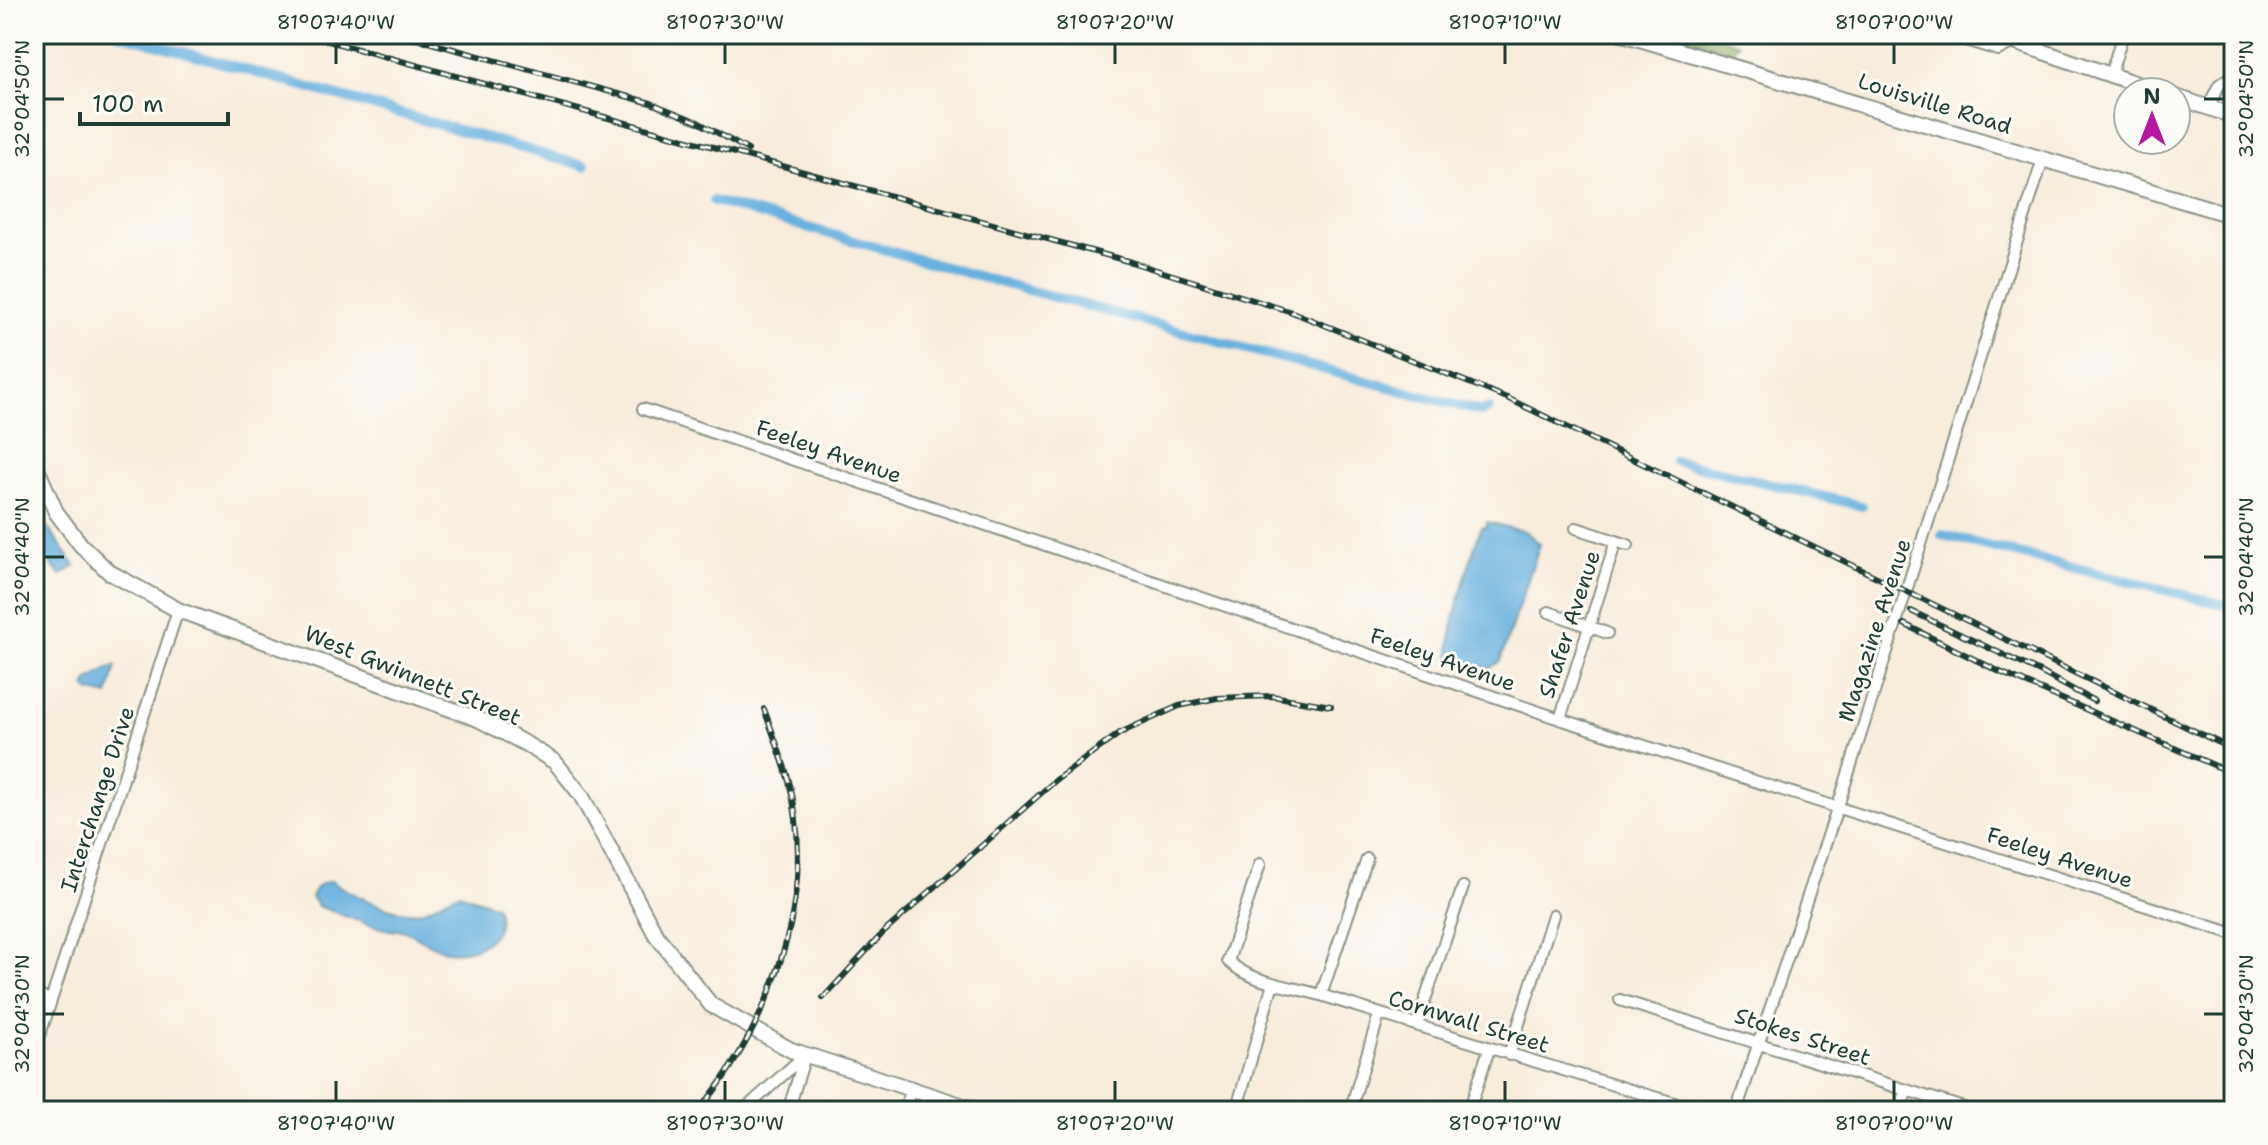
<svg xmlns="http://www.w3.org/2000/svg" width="2268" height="1145" viewBox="0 0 2268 1145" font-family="'Shantell Sans',sans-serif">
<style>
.forest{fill:#85a459;stroke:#527046;stroke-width:2}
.water{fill:#67b0de;stroke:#437689;stroke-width:2}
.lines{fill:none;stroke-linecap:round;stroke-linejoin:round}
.canal{stroke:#67b0de;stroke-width:10}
.street-casing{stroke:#8c9488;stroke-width:14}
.secondary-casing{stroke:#8c9488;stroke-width:18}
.street{stroke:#fff;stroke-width:10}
.secondary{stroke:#fff;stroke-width:14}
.rail-casing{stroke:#1f3d34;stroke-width:6}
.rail{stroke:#fdfcf7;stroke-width:3;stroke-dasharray:9;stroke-linecap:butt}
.ticks{fill:none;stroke:#1f3d34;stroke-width:3}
.labels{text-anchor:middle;stroke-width:6;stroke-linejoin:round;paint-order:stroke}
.street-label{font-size:22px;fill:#1f3d34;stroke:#fdfcf7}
.neatline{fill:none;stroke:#1f3d34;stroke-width:3}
.ticks-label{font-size:20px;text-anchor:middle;fill:#1f3d34}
</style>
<rect width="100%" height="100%" fill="#fdfcf7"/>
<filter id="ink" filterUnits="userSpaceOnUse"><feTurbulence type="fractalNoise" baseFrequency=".0125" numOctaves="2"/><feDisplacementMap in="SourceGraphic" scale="16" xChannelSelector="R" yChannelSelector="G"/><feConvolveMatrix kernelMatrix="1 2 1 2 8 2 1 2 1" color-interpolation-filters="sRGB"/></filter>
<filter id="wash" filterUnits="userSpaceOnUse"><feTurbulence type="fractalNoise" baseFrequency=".006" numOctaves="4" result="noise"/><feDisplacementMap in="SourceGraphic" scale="32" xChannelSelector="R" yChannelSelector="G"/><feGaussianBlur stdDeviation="1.8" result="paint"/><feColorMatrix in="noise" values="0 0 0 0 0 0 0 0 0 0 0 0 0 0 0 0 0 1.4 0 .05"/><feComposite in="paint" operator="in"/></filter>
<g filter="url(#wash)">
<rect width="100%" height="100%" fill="#f8ecdb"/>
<path class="forest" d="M1670 34H1714L1738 44 1733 51Z"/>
<path class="water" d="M34 508 75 566 61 575C42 559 34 532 34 508Z
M1487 522 1526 532 1540 544 1500 661 1489 669 1451 659C1444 635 1473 554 1481 527H1487Z
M114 666H116L108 696 89 691 85 687 89 680Z
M331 881C350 893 390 914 413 912 428 912 445 898 459 893L496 906C508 936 476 955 448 951 431 948 418 935 402 930 398 929 394 931 390 930 366 926 341 914 318 906L311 897C316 886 318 884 331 881Z"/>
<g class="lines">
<path class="canal" d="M120 34 585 166
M714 201 998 282 1482 412 1489 409
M1676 461 1862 506
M1942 535 2234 607"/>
</g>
</g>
<g filter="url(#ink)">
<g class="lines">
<g class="street-casing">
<path id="street" d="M1946 34 1998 50 2013 42
M2110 76 2123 34
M2208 107 2219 85 2234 74
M643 409 1560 719 2234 934
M1576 528 1628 545
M1549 612 1607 633
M1560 719 1616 541
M1260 864 1228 961C1252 984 1293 986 1324 996 1449 1036 1575 1074 1702 1111
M34 995 51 1000
M1321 995 1367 859
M1620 1000 1973 1111
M1417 1024 1463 887
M34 1053 178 610
M1509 1055 1553 915
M743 1111 806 1054
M788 1111 805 1056
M904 1111 912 1087
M1236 1111 1273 983
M1350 1111 1379 1015
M1469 1111 1489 1049
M1736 1111 1838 806 2043 159
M1899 1111 1907 1090"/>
</g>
<g class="secondary-casing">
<path id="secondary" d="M1623 34 2234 216
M1998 34 2003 38 2160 92
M2176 97 2234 116
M34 462 56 512 81 545 109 572 178 610 478 719 526 744 555 762 581 795 656 935 711 1005 791 1050 979 1111"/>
</g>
<use href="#street" class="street"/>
<use href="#secondary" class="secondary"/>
<g class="rail-casing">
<path id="rail" d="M303 34 1131 262 1292 312 1507 398 2234 750
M413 38 651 103 698 122 748 150
M1911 611 2044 674 2094 701
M1904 624 2000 672 2234 774
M823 998 883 933 1056 780 1120 733 1179 706 1217 698 1272 696 1331 706
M706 1102C774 1015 816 895 790 785 783 759 773 734 764 709"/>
</g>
<use href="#rail" class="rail"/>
</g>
</g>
<path class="ticks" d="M336 44V64M725 44V64M1115 44V64M1505 44V64M1894 44V64M44 99H64M2204 99H2224M44 557H64M2204 557H2224M44 1014H64M2204 1014H2224M336 1081V1101M725 1081V1101M1115 1081V1101M1505 1081V1101M1894 1081V1101"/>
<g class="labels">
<g class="street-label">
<text transform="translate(1935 103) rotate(17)" y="8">Louisville Road</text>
<text transform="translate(829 451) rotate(19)" y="8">Feeley Avenue</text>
<text transform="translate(1569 624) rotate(-72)" y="8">Shafer Avenue</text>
<text transform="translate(1874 630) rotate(-72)" y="8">Magazine Avenue</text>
<text transform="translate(1443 659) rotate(19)" y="8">Feeley Avenue</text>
<text transform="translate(413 675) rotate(22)" y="8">West Gwinnett Street</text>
<text transform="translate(97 799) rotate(-72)" y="8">Interchange Drive</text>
<text transform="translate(2060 857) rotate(18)" y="8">Feeley Avenue</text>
<text transform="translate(1469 1021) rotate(17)" y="8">Cornwall Street</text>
<text transform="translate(1803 1036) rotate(18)" y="8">Stokes Street</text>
</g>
</g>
<rect width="2268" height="1145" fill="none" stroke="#fdfcf7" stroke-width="88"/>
<g transform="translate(2152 116)"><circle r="38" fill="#fdfcf7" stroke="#a4b0a9" stroke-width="2"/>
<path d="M0-6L14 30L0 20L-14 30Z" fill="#b5179e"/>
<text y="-12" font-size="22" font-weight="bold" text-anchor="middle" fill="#1f3d34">N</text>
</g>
<path d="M80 112v12h148v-12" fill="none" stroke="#1f3d34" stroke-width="4"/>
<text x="92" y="112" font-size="24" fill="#1f3d34" stroke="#fdfcf7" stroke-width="6" paint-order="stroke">100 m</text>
<rect x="44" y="44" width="2180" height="1057" class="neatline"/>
<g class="ticks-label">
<text x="336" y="29">81°07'40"W</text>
<text x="725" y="29">81°07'30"W</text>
<text x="1115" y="29">81°07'20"W</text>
<text x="1505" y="29">81°07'10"W</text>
<text x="1894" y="29">81°07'00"W</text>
<text transform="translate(22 99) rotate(-90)" y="7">32°04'50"N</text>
<text transform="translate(2246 99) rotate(-90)" y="7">32°04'50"N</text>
<text transform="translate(22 557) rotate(-90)" y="7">32°04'40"N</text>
<text transform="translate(2246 557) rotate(-90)" y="7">32°04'40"N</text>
<text transform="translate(22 1014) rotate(-90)" y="7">32°04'30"N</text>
<text transform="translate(2246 1014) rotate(-90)" y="7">32°04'30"N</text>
<text x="336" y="1130">81°07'40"W</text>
<text x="725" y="1130">81°07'30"W</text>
<text x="1115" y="1130">81°07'20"W</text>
<text x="1505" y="1130">81°07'10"W</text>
<text x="1894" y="1130">81°07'00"W</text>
</g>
</svg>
